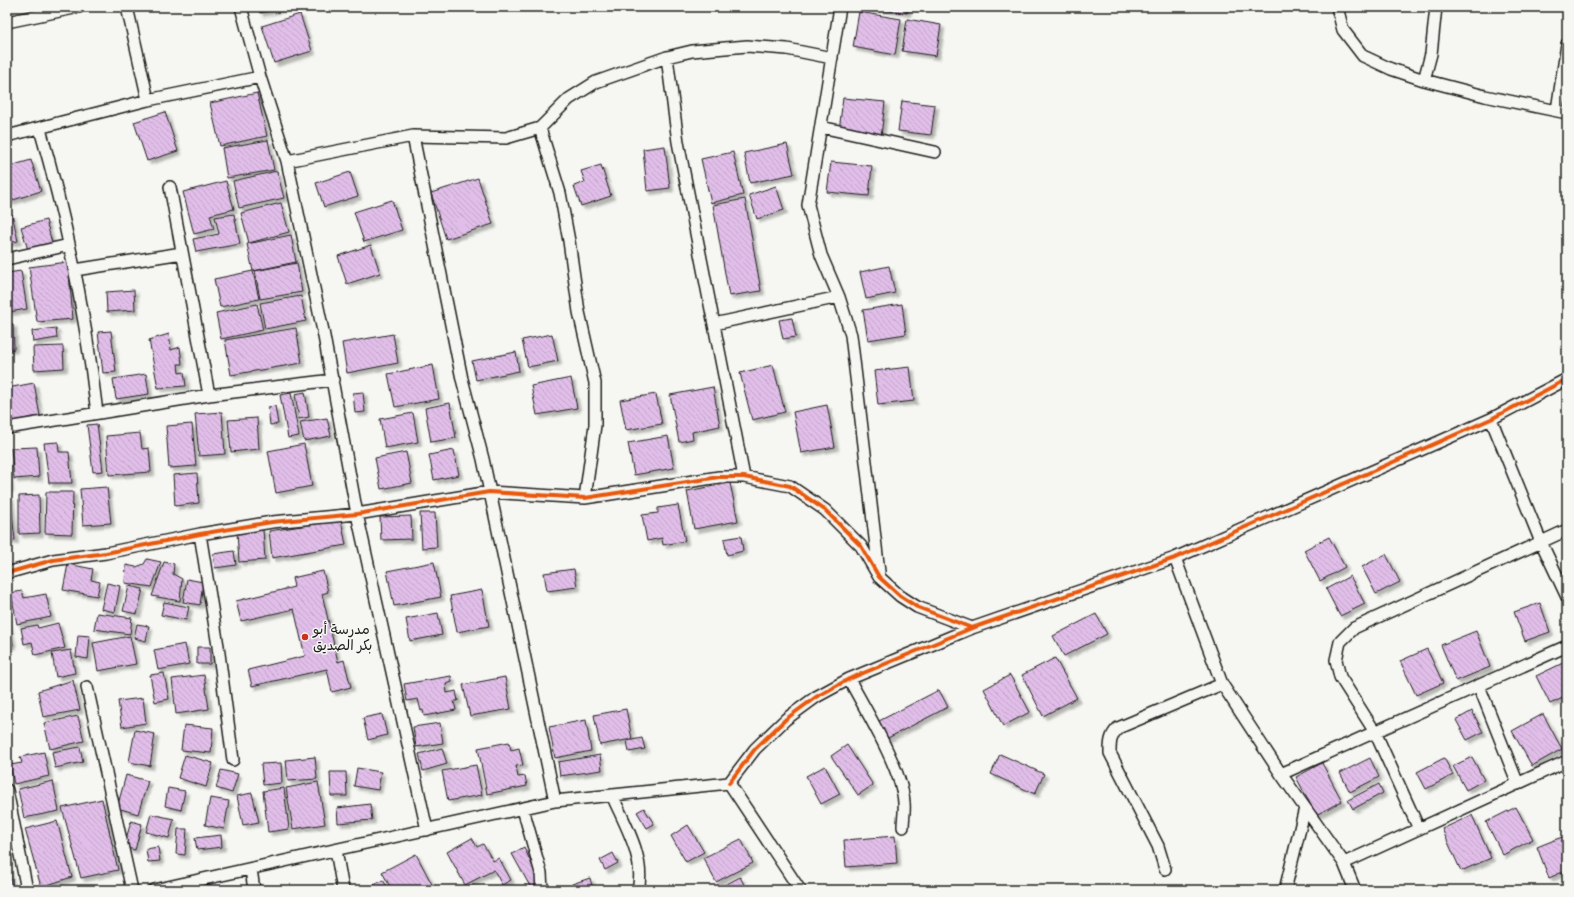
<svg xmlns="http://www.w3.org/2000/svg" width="1574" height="897" viewBox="0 0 1574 897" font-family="'Balsamiq Sans','Playpen Sans Arabic',sans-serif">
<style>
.building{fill:url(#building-back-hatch);stroke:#1c1c1c;filter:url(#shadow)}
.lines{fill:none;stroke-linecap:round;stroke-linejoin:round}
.minor-casing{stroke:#1c1c1c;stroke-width:14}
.minor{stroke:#f6f6f2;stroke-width:11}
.cycleway-casing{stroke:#f6f6f2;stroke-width:6}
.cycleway{stroke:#e8590c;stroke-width:4}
.poi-dot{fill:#c8321e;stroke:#f6f6f2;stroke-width:1.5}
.labels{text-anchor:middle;stroke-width:3;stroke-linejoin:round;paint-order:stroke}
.poi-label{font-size:14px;fill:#1c1c1c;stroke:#f6f6f2;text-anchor:start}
</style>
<defs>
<pattern id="building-back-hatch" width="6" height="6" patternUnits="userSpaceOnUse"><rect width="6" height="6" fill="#e1bee9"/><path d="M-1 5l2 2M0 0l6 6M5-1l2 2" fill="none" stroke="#c0a3c7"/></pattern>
<filter id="shadow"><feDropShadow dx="3.5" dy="3.5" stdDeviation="1" flood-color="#0004"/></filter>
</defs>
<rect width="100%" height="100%" fill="#f6f6f2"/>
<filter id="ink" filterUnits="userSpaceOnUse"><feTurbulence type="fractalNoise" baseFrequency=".025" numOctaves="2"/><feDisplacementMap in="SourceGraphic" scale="8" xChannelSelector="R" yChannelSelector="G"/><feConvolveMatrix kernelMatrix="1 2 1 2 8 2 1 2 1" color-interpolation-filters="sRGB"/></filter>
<g filter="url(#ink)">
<path class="building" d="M258 7H288L260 13Z
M870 7H908L907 13Z
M859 12 901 19 895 55 853 47Z
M300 14 312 51 274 63 262 26Z
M907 19 941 25 936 56 902 51Z
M257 93 267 136 220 146 210 103Z
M843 98 885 102 881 136 839 131Z
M902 101 935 105 931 135 898 131Z
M165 112 178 151 147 161 134 122Z
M268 140 274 170 227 178 222 148Z
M787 144 794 174 750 183 744 153Z
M665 146 670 188 647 191 643 149Z
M733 152 743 195 711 203 701 159Z
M31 160 41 191 7 202V167Z
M831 162 872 166 869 196 827 192Z
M601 165 611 196 581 206 574 186 585 182 581 171Z
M277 171 284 198 239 208 233 181Z
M350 172 358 196 324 207 316 183Z
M478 178 493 224 446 239 431 193Z
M226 181 234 209 210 215 214 229 194 234 183 192Z
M776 186 784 210 757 219 749 195Z
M745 199 761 291 729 296 713 205Z
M392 200 402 230 364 242 354 212Z
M281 203 289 232 249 243 241 213Z
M12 214 18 241 7 243V215Z
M234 214 240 244 196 252 193 239 219 234 215 217Z
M46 220 52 243 28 250 21 227Z
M291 235 296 262 253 271 247 244Z
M371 245 380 273 347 284 338 256Z
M68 262 73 319 37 322 29 267Z
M297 263 302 292 260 299 255 271Z
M889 266 895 293 866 299 860 272Z
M21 271 27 309 9 312 7 273Z
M253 271 259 299 220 307 214 279Z
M134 290 135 310 107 312 106 292Z
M301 296 306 321 265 329 260 303Z
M257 304 263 330 221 339 216 313Z
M902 304 906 334 868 340 863 310Z
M792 318 796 337 783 339 779 320Z
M7 324H13L14 349 7 350Z
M56 328 57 338 33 342 32 331Z
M296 328 302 363 231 375 225 340Z
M111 331 116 372 103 373 98 332Z
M169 334 171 350 180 347 182 364H178L179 373 184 372 186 386 158 388 149 340Z
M393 334 398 363 347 373 342 343Z
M552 334 558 361 528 367 522 340Z
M63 346 64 368 34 370 33 347Z
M516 352 519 371 476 380 472 361Z
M433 365 439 399 395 407 388 374Z
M773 365 785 412 752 420 740 373Z
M910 367 914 401 878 405 874 371Z
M146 374 149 394 116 399 113 379Z
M571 378 577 408 537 415 531 386Z
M34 383 40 416 7 422V388Z
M713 387 720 426 692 432 693 439 679 442 670 395Z
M305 392 309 417 299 419 295 394Z
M363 392 365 412 355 413 353 393Z
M291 393 299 436 288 438 280 395Z
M656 394 662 424 626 430 620 400Z
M450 403 456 438 431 442 425 408Z
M827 405 835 447 801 453 793 412Z
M275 406 278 424 270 425 268 407Z
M222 412 225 454 199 456 195 414Z
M413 413 418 442 385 448 380 419Z
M257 418 259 449 231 452 228 420Z
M327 418 331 436 304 441 300 422Z
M97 424 103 471 93 472 87 425Z
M192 424 196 466 169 468 166 426Z
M140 433 142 449 149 448 151 472 109 475 106 436Z
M668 436 674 468 634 475 628 443Z
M58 442 59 452H69L72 483H49L44 443Z
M304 444 312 486 276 493 268 451Z
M37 447 39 477 14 479 11 448Z
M454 450 459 475 434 480 429 455Z
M406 452 412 483 381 489 375 458Z
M7 459 10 488 7 489Z
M197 473 199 503 175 506 173 475Z
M730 483 738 521 694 529 687 491Z
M107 487 111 523 83 525 80 489Z
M46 492H73L72 534 45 533Z
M39 495 40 533 19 534V496Z
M7 497H10L15 540 7 541Z
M678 505 685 541 663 545 662 538 647 541 642 515 658 513V508Z
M420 513H435L437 547 422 548Z
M411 516 412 539 381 540 380 517Z
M341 520 346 545 272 558 269 531Z
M263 529 265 560 239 562 237 532Z
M741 536 743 551 727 555 724 539Z
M1329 537 1345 567 1320 581 1304 550Z
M234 551 236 565 215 568 213 554Z
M1386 554 1400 582 1376 594 1362 567Z
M147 559 161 562 152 587 125 583 126 565 136 567 144 564Z
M164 562 174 564 173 574 182 579 180 601 152 596Z
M434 562 441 597 394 606 387 571Z
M68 564 93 569 91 580 100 582 97 596 63 590Z
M574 569 577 587 547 591 544 573Z
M323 571 328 592 322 594 338 662 344 660 351 687 332 692 327 669 252 686 248 670 305 656 294 609 241 621 236 601 294 587 292 578Z
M1350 576 1365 604 1340 616 1326 589Z
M187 579 203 582 200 605 183 602Z
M107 583 120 586 115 612 101 609Z
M129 586 143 589 137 614 123 611Z
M482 590 489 626 457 632 450 596Z
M22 591 24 598 46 594 51 617 17 624 11 593Z
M164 602 189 607 186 620 161 615Z
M1540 603 1550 632 1525 641 1514 612Z
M97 613 132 618 130 634 94 629Z
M438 613 442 635 410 641 406 619Z
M1096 614 1107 634 1064 656 1053 636Z
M7 617 13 645 7 646Z
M58 623 65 648 35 655 32 642 24 644 21 628 37 625 38 628Z
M137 624 149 626 146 641 134 638Z
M1476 631 1490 667 1456 681 1441 645Z
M78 635 90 636 88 659 76 657Z
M130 636 136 664 98 671 93 643Z
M185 644 189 664 158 670 154 650Z
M197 647H210V664H197Z
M1427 649 1443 683 1416 695 1400 661Z
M71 650 75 673 56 677 52 653Z
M1055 658 1077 698 1043 716 1022 675Z
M1567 661V696L1550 704 1536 676Z
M164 673 169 699 155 702 150 675Z
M204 675 209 709 176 714 172 679Z
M1010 675 1030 712 1003 726 984 689Z
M451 676 452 682 446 684 447 693 456 691 458 701H454L456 710 424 716 423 710 421 711 418 699 407 701 404 684Z
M505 677 511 709 470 716 463 685Z
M73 680 80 710 43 717 38 691Z
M939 690 948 707 886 739 877 722Z
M143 698 146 723 122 727 118 701Z
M626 709 632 739 600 745 594 715Z
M1472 711 1483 732 1467 740 1456 720Z
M382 714 387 735 368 740 363 718Z
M1543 714 1562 749 1532 766 1512 731Z
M78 716 84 741 50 749 44 723Z
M586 720 591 751 555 758 549 727Z
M440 723 443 743 416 747 413 727Z
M184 725 213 728 211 753 181 750Z
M135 730 155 734 150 766 129 762Z
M642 738 645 749 629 752 627 741Z
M509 742 511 750 519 748 523 765 516 766 518 777 525 776 527 786 487 794 478 748Z
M847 745 873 785 858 795 831 756Z
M80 747 83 762 55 768 52 752Z
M442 748 447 764 423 771 419 754Z
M44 752 49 776 14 784 10 765 22 763 20 757Z
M1000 754 1044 774 1035 794 991 774Z
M185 755 213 763 206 787 178 778Z
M600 755 602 770 560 776 558 762Z
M315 757 317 779 288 781 286 760Z
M1472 757 1484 780 1466 790 1453 766Z
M1370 758 1379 777 1350 792 1340 773Z
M1444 758 1453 775 1426 789 1417 772Z
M281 763 282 783 263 785 261 764Z
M1322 763 1342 801 1316 815 1296 777Z
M476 765 482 795 448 801 442 771Z
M825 766 840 794 821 804 806 776Z
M357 768 381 772 378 790 354 786Z
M221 770 238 774 232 793 216 788Z
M330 772H346L347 796H331Z
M126 775 148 781 138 814 117 808Z
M53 781 59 811 24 818 18 789Z
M318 782 325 824 293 829 286 788Z
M1379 784 1383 793 1353 809 1348 800Z
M168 788 185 791 181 810 165 806Z
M284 788 289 829 268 832 263 791Z
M252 793 259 822 243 825 237 796Z
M210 798 229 801 224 829 205 825Z
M102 799 118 870 81 878 62 808Z
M370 804 372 820 338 823 337 808Z
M1516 807 1533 839 1503 855 1486 822Z
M644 808 654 824 647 828 637 812Z
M151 814 174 819 169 838 146 832Z
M1472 815 1491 858 1461 871 1442 829Z
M57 821 72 877 41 887 25 829Z
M131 821 142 824 135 850 124 847Z
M688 825 704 852 686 862 671 836Z
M178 829H187L185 855 176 854Z
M221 835 222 847 197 850 195 838Z
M1567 835V870L1549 878 1537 847Z
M895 836 897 863 846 867 844 840Z
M472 838 477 847 483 844 493 861 499 858 511 880 502 885 494 870 465 885 447 852Z
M741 839 753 863 716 882 703 858Z
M158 847 160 861 148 862 146 849Z
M524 847 540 883 531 888 512 854Z
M613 853 618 863 605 870 600 860Z
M416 854 435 890H392L382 872Z
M7 858 12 890H7Z
M740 877 747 890H725L723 886Z
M590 878 593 890H574L572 884Z
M383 880 389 890H364Z"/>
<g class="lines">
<g class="minor-casing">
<path id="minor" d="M127 7 148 100
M241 7 260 77 287 161 323 331 357 514 427 830
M840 7 808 205 821 255 839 297 851 335 879 572
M1337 7 1343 30 1363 56 1391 69 1424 80
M1436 7 1431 54 1424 80 1485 96 1567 113
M7 22 79 7
M667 57 678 142 744 477
M1557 110 1567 44
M821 127 935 152
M540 128 560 193 569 241 579 312 595 383V425L585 498
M40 129C67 222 86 317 97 413
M7 136 148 100 260 77
M413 136 462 379 483 459 555 801
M287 161 413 136 506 138 540 128 569 99 596 82 667 57 692 51 747 46 787 49 832 58
M170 187 209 395
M7 259 69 245
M75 270 182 253
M714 324 839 297
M1491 419 1541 542 1567 597
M7 428 209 395 333 380
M200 534 218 646 233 760
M1175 558 1222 684 1281 774 1344 863 1355 890
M7 573 53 560 106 553 200 534 272 522 357 514 489 492 585 498 719 477H744L790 486 825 510 861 546 879 577 900 596 917 607 972 628
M849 679C865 709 903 771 904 803 905 811 903 819 903 827
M1479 686 1518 784
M87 687 132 890
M1281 774 1567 646
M729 783 755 749 786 719 816 697 849 679 972 628 1175 558 1491 419 1567 379
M729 783 800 890
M7 790 27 890
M612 795C624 823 646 858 638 890
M523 809 541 873 542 890
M1419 829 1375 732 1340 677 1336 660 1340 642 1354 628 1567 530
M336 850 343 890
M1344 863 1567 761
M251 869 254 890
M1165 869 1158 846 1110 753C1110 743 1110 736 1118 728L1222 684
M154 890 555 801 729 783
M1285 890 1305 808"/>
</g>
<use href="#minor" class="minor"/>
<g class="cycleway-casing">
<path id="cycleway" d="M7 573 53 560 106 553 200 534 272 522 357 514 489 492 585 498 719 477H744L790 486 825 510 861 546 879 577 900 596 917 607 972 628
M729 783 755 749 786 719 816 697 849 679 972 628 1175 558 1491 419 1567 379"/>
</g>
<use href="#cycleway" class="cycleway"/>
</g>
</g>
<circle class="poi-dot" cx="305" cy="637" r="4"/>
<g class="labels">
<g class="poi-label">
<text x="313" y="634">مدرسة أبو<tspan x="313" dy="16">بكر الصديق</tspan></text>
</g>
</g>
<rect width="1574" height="897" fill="none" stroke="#f6f6f2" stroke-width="24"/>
<rect x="12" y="12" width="1550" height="873" fill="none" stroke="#1c1c1c" stroke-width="1.5" filter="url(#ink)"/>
</svg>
